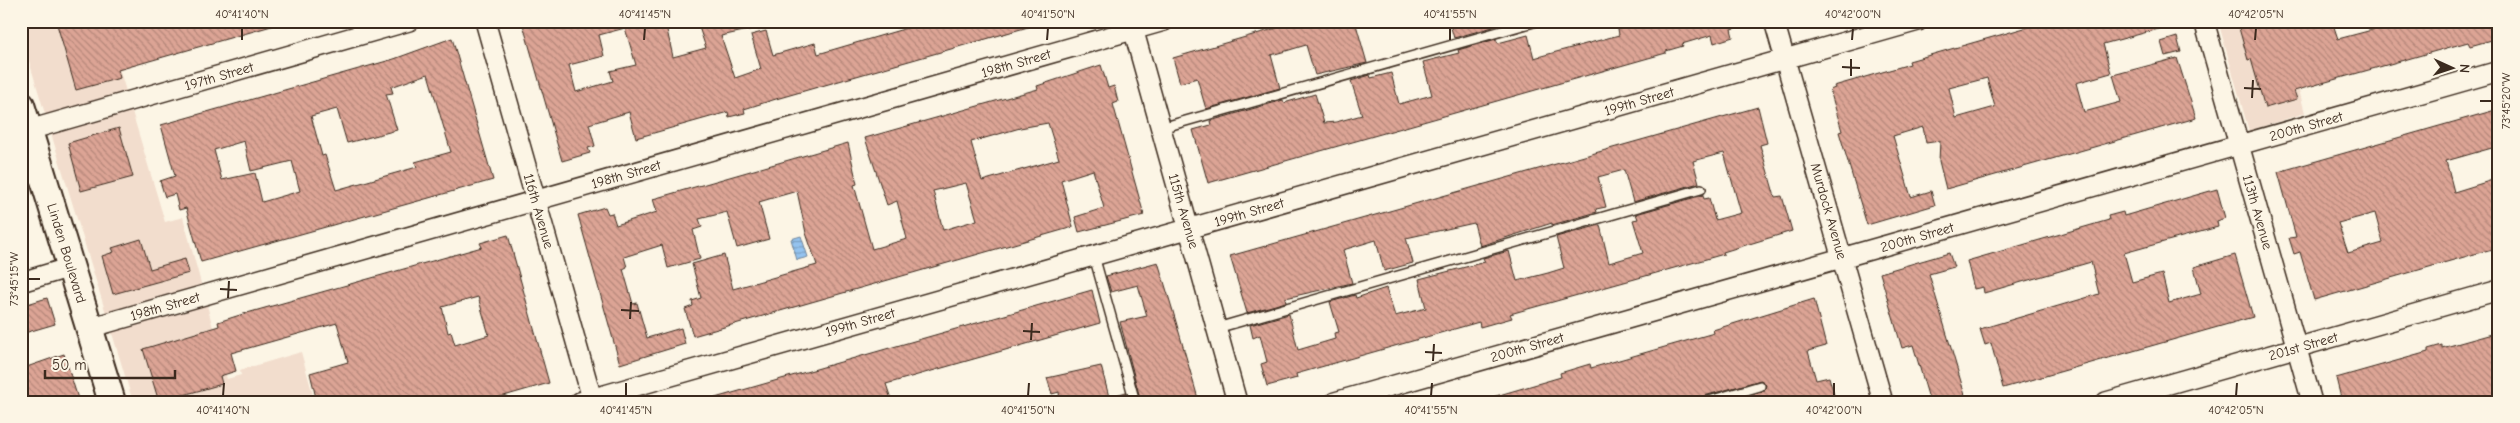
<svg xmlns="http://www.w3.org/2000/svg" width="2520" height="423" viewBox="0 0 2520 423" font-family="'Comic Neue',sans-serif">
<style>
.built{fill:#f2ddcd}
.water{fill:url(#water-rules);stroke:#70869b}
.building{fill:url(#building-back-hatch);stroke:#3b2a1e;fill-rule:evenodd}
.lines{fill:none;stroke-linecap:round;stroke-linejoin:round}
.lane-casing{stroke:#3b2a1e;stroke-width:12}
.street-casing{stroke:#3b2a1e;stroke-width:22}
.secondary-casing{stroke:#3b2a1e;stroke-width:30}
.lane{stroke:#fcf5e5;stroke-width:9}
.street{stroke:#fcf5e5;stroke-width:19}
.secondary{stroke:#fcf5e5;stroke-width:26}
.ticks{fill:none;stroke:#3b2a1e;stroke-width:2}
.labels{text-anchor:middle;stroke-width:4;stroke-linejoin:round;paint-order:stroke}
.street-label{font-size:14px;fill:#3b2a1e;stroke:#fcf5e5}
.neatline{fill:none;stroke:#3b2a1e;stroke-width:2}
.ticks-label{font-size:12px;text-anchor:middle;fill:#3b2a1e}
</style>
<defs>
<pattern id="water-rules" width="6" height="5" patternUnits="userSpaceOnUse" patternTransform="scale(1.25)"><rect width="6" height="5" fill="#94c3ef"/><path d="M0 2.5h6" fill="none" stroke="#7a9fc1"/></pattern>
<pattern id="building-back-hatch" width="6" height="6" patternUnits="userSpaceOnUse" patternTransform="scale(1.25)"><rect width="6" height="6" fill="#dca495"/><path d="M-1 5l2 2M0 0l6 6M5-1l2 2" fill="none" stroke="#b48679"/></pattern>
</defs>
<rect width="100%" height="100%" fill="#fcf5e5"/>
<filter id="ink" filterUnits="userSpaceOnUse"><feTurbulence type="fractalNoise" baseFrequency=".02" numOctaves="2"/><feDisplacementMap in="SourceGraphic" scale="10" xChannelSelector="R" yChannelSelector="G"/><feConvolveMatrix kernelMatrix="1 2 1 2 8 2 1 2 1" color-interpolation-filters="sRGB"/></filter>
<g filter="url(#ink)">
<path class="built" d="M21 21H105L165 222 183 217 227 379 241 375 240 370 301 352 315 402H133L21 35Z
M2218 21H2281L2305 113 2249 131Z"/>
<path class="water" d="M801 236 808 257 797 260 791 239Z"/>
<path class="building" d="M56 21H154L155 25 170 21H274L275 25 118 70 120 78 76 90Z
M522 21H557L559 27 576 21H665L673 57 706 48 697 21H761L762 27 721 36 735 78 761 69 751 35 766 31 773 55 815 43 818 54 931 21H1035V25L776 99 744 109 745 113 729 117 728 112 636 138 629 112 589 124 595 146 588 148 590 153 562 161ZM625 28 636 65 610 71 613 81 576 92 569 65 604 56 599 35Z
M1301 21H1355L1367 63 1315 75 1306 45 1286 51 1271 55 1280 88 1206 109 1197 78 1180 83 1173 58Z
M1449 21H1492L1493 27 1454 38Z
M1644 21H1745V25L1731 29 1733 37 1714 43 1712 35 1682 44 1683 46 1666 51V53L1208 183 1193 130 1211 125 1210 121 1283 100 1284 103 1315 94 1324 123 1336 122 1362 115 1351 81 1370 75 1371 78 1391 73 1399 104 1432 95 1423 62 1459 53 1458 50 1496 39 1498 43 1528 35 1534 58 1619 35 1618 29Z
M2049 21H2169L2170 26 2103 44 2111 73 2076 83 2084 112 2121 102 2113 75 2177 58 2196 118 1946 189 1939 161 1940 141 1926 143 1923 127 1893 136 1911 197 1931 191 1935 205 1867 225 1839 132 1842 131 1830 90 1835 88 1834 86 1910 64 1909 61ZM1987 78 1995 107 1956 118 1949 88Z
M2237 21H2278L2279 26 2297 21H2332L2338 39 2406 21H2499V38L2470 46 2468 42 2294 91 2297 99 2265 108 2251 59 2248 60Z
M2177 37 2181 52 2165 56 2161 42Z
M452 38 493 180 201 262 186 208 179 210 175 194 165 197 160 181 175 176 161 125 394 59ZM428 74 451 152 415 162 417 167 336 190 325 155 322 156 311 116 337 109 347 143 397 130 386 94 393 93 391 87ZM244 141 251 171 292 161 300 191 262 202 255 173 222 180 214 150Z
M1101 65 1108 88 1114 86 1118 102 1113 104 1144 215 1079 232 1075 217 1104 208 1093 170 1061 180 1073 227 693 336 685 309 693 306 692 301 701 298 692 264 724 255 733 289 817 265 806 233 797 191 769 199 759 202 769 239 737 248 727 212 699 219 702 227 693 230 700 259 668 268 662 245 624 257 627 267 623 269 633 304 637 303 647 338 681 328 685 344 620 364 578 215 605 207 608 214 612 213 616 225 657 212 653 199 848 143 857 184 854 185 872 249 907 239 897 201 887 205 865 138 1038 89 1037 86ZM1048 123 1059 159 982 181 971 142 1020 128ZM966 183 977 220 943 230 933 191Z
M1758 107 1767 143 1760 145 1775 197 1782 196 1792 231 1723 252 1724 254 1510 314 1512 318 1480 327 1479 322 1465 326 1296 374 1297 378 1267 386 1261 364 1267 362 1260 335 1253 338 1250 325 1289 314 1298 350 1335 339 1334 333 1339 332 1330 302 1355 295 1356 298 1386 288 1395 316 1426 308 1419 279 1485 262 1483 258 1509 251 1517 281 1548 273 1564 268 1556 237 1600 225 1609 263 1643 253 1633 220 1638 219 1636 214 1703 195 1704 199 1709 198 1715 220 1741 213 1724 153 1693 161 1699 183 1633 202 1624 170 1598 177 1606 207 1596 209 1597 212 1552 225V223L1480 246 1474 223 1406 238 1413 263 1384 271 1376 240 1343 250 1352 283 1290 297 1285 298 1286 302 1247 313 1230 256Z
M2499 109V146L2446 161 2454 192 2499 178V247L2314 300 2300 252 2294 254 2289 238 2296 237 2278 172ZM2375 213 2383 243 2348 253 2338 223Z
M119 128 133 177 81 191 68 143Z
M2217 189 2225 218 2217 221 2218 227 2124 253 2132 282 2162 274 2169 303 2201 294 2194 267 2235 255 2253 317 2003 388 1991 343 1985 345 1980 329 2099 294 2091 262 1984 293 1983 287 1974 289 1967 261 2109 220 2108 216 2123 212 2124 216Z
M508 235 549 383 483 402 481 395 459 402H317L310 373 348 362 337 323 231 353 236 371 220 376 222 384 159 402 143 349 219 326 218 322 240 315 482 247 480 243ZM478 297 489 335 455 345 451 332 448 333 442 307Z
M141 239 150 269 185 259 189 273 113 294 102 256 114 252 112 248Z
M1949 253 1954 267 1929 274 1967 402H1930L1913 345 1902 348 1880 273Z
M1158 262 1172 308 1199 402H1141L1120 322 1147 316 1138 285 1111 292 1106 276Z
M1092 290 1100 323 886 384 892 402H716L715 398Z
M47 298 55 324 21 334V306Z
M1814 299 1826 346 1808 351 1816 380 1829 377 1836 402H1729L1764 391 1766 385 1761 380 1704 396 1700 402H1490L1489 398 1561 377 1560 373 1590 364 1591 368 1714 333 1713 330Z
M2499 332V402H2342L2336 378 2428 352V349L2442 345V348Z
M64 354 79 402H25L21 389V369Z
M1101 366 1109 397 1126 392 1128 402H1060L1059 392 1052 394 1047 378Z"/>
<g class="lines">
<g class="lane-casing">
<path id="lane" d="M1161 128 1537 21
M1094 256 1135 402
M1217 328 1701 189
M1706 402 1760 386"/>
</g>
<g class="street-casing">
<path id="street" d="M485 21 593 402
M1131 21 1237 402
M1774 21 1883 402
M2204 21 2312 402
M29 130 409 21
M21 282 71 267
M89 328 1164 21
M580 402 1918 21
M1335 402 2499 71
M2106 402 2499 290"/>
</g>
<g class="secondary-casing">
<path id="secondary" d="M21 105 112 402"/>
</g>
<use href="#lane" class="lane"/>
<use href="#street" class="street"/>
<use href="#secondary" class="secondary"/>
</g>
</g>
<path class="ticks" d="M242 40V28M644 40 645 28M1047 40 1048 28M1450 40V28M1852 40 1853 28M2255 40 2256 28M1842 67 1860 68M1851 76V59M2244 88 2261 89M2252 98 2253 80M2480 101H2492M28 279H40M220 289 237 290M228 298 229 281M621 310 639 311M630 319 631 302M1023 331 1040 332M1031 340 1032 323M1425 352 1442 353M1433 361 1434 344M223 396 224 383M626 396V383M1028 396 1029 383M1431 396 1432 383M1834 396V383M2236 396 2237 383"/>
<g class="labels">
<g class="street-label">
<text transform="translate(1016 63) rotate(-16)" y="5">198th Street</text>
<text transform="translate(219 76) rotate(-16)" y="5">197th Street</text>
<text transform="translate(1639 101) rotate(-16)" y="5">199th Street</text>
<text transform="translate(2306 126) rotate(-16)" y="5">200th Street</text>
<text transform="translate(626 174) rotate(-16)" y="5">198th Street</text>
<text transform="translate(539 211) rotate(74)" y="5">116th Avenue</text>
<text transform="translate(1184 211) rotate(74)" y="5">115th Avenue</text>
<text transform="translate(1829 211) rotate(74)" y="5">Murdock Avenue</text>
<text transform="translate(1249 212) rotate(-16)" y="5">199th Street</text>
<text transform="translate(2258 212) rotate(74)" y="5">113th Avenue</text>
<text transform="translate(1917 237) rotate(-16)" y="5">200th Street</text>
<text transform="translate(67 253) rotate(73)" y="5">Linden Boulevard</text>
<text transform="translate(165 306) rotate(-16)" y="5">198th Street</text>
<text transform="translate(860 322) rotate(-16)" y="5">199th Street</text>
<text transform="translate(2303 346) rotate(-16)" y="5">201st Street</text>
<text transform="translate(1527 347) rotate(-16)" y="5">200th Street</text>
</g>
</g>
<rect width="2520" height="423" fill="none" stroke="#fcf5e5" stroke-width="55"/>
<g transform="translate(2452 68) rotate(93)" stroke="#fcf5e5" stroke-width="4" paint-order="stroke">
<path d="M0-4L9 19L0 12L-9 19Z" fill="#3b2a1e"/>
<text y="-8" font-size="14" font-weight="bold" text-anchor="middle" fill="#3b2a1e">N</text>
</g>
<path d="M45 370v8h130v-8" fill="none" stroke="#3b2a1e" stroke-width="2.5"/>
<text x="52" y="370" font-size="15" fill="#3b2a1e" stroke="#fcf5e5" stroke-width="4" paint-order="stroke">50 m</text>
<rect x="28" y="28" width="2464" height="368" class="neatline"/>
<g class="ticks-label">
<text x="242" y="18">40°41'40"N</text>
<text x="645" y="18">40°41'45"N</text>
<text x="1048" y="18">40°41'50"N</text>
<text x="1450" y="18">40°41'55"N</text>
<text x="1853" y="18">40°42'00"N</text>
<text x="2256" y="18">40°42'05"N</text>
<text transform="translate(2506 101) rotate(-90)" y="4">73°45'20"W</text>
<text transform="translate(14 279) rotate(-90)" y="4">73°45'15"W</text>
<text x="223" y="414">40°41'40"N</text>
<text x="626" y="414">40°41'45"N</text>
<text x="1028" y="414">40°41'50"N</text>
<text x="1431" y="414">40°41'55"N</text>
<text x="1834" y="414">40°42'00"N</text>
<text x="2236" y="414">40°42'05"N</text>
</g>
</svg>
